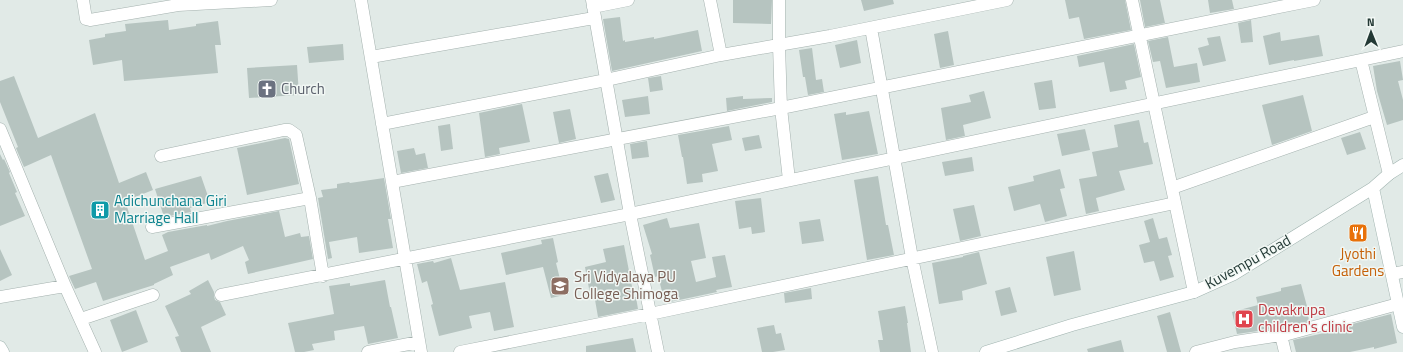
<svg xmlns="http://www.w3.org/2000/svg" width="1403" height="352" viewBox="0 0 1403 352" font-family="'Titillium Web',sans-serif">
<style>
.building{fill:#b6c4c0}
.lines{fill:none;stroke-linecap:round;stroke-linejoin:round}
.minor-casing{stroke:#a4b1ae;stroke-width:13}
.secondary-casing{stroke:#a1b4b0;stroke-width:13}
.minor{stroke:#fff;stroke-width:12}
.secondary{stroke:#fff;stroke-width:12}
.labels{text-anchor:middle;stroke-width:3;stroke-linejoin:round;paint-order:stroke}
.worship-label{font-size:15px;fill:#5b616d;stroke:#f1f7f4;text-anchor:start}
.culture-label{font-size:15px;fill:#0d838f;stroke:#f1f7f4;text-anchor:start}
.food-label{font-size:15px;fill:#c56008;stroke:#f1f7f4}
.street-label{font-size:15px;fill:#233935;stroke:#f1f7f4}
.education-label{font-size:15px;fill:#785e54;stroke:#f1f7f4;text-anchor:start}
.health-label{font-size:15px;fill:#be3a42;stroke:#f1f7f4;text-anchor:start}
</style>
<rect width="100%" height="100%" fill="#e1eae7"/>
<path class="building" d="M733 0H772L771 24 733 23Z
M861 0H893L894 4 864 11Z
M1065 0H1125L1131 30 1084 39 1079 17 1069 19Z
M1140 0H1160L1165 23 1145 27Z
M1208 0H1232L1234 9 1210 13Z
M620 17 623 41 625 40V42L654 37V39L698 30 702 51 612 71 603 19Z
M168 20 169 30 196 26V24L218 21 221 45H215L218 73 124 81 122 60 93 65 89 40 105 37V34L126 31 125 24Z
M1251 20 1253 42 1241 43 1238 23Z
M948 31 954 65 940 68 934 34Z
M1280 32 1281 41 1319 35 1323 56 1294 61V60L1269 65 1263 36Z
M1220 36 1226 61 1203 66 1198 48 1209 45 1207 38Z
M1168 37 1174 67 1197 63 1200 82 1166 88 1160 61 1153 62 1148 41Z
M857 40 861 63 840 68 835 45Z
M343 44 344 60 309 63 307 47Z
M1134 44 1141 77 1125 81 1127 89 1110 92 1104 62 1079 67 1077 56Z
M812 48 816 80 822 79 824 92 808 95 805 77H803L799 50Z
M1400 61 1403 80 1398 81 1403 100V120L1387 125 1377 91 1373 66Z
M297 65 299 95 249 98 247 68Z
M14 76 38 138 95 113 119 183 146 172 153 190 125 201 145 260 168 251 162 235 168 232 207 225V226L227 221 279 211 285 237 300 233 301 237 309 236 313 259 248 274 245 262 249 260 243 246 211 260 209 253 170 267 173 275 154 284V285L103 301 96 282 75 289 69 276 92 269 51 155 24 167 18 153 16 148 18 147 0 102V81Z
M661 76 663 90 650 92 648 78Z
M1052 80 1056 108 1039 110 1034 83Z
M984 91 991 118 963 125 965 136 946 140 941 108 971 102 969 95Z
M1303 95 1312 131 1272 145 1262 105Z
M648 96 650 114 625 117 622 100Z
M743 96V99L772 98V102L727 111 726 98Z
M522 104 530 142 499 148 500 154 485 157 479 113Z
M570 109 576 139 559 143 553 112Z
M869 111 878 154 842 160 834 114 846 112V115Z
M1139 120 1144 143 1148 142 1153 164 1119 171 1125 190 1096 198 1099 211 1086 214 1079 179 1097 176 1092 152 1118 147 1114 125Z
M450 124 453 149 441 151 438 126Z
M729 126 732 140 712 144 718 171 702 174 703 182 687 184 683 157H682L678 135Z
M1085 129 1090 150 1062 156 1057 134Z
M1360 132 1366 149 1347 155 1341 138Z
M759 135 762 148 745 151 742 138Z
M285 138 289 139 299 184 247 195 237 148Z
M647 141 649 157 632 159 630 144Z
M414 148 416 155 425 153 428 168 401 173 397 151Z
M0 154 3 160 4 159 10 172 9 173 17 192 15 193 25 216 0 226Z
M972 157 974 171 945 176 942 162Z
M1060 169 1065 188 1060 189 1067 216 1045 222 1040 204 1014 211 1008 187 1034 181 1033 176Z
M608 173 615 200 601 203 594 176Z
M201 176 210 202 190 208 191 212 164 217 155 189Z
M878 176 886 225H888L894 255 867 260 854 180Z
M384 178 391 219H388L393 248 359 253 357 237 329 242 332 258 328 259 318 198 323 197 321 190 337 188V184L349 182 350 183Z
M761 198 765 232 752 234 751 227 739 229 735 201Z
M974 205 981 236 960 241 953 209Z
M667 218 670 228 699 223 706 258 691 261 696 282 716 277 712 257 725 255 732 287 716 290 717 292 665 303 658 276 655 277 650 255 652 254 643 225Z
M1153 218 1159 239 1167 237 1172 255 1168 256 1174 277 1160 281 1154 261 1144 263 1139 245 1150 242 1144 221Z
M820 219 824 241 802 244 799 222Z
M553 238 558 262 556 263 564 295 551 298 543 267 506 275 501 253 542 244 541 240Z
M624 245 634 297H636L638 309 598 317 594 294H590L585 267 606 262 603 249Z
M0 249 12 275 0 281Z
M1074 251 1081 290 1054 296 1046 257Z
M979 252 987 284 962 291 963 300 939 304 932 263 963 257V256Z
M451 258 460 290 505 282 514 327 494 331 490 312 469 316 472 328 439 336 431 305 433 304 427 281 422 283 417 264 433 261 434 263Z
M208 280 214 292V296L215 300 220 302 226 315 201 327 211 352H181L175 337 179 336 165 306 191 294 189 291Z
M385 280 390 307H391L398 338 368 344 364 326 334 331 335 340 312 344 314 350 304 352H295L288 323 334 314 329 286 350 283V286Z
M1301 284 1308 310H1307L1309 321 1286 327 1237 334 1232 312 1258 305 1256 297 1281 291V288Z
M1010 287 1017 312 1001 316 995 291Z
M811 288 812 299 785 303 784 293Z
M905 306 908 323H907L911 352H880L878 340H883L878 311Z
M136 310 148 342 122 352 110 320Z
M1170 312 1181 352H1167L1157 316Z
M1391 314 1397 343 1374 349V347L1350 352H1296L1293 340 1333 331V329Z
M774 325 776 334 781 333 785 350 773 352H762L757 328Z
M633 338 636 352H586V346Z
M1121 340 1124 352H1088L1087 349Z"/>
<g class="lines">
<g class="minor-casing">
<path id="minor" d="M83 0 86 19 90 20 178 5 271 0
M361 0 421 352
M592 0 630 214 658 352
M710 0 721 55
M779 0V45L781 108 789 180
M1132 0 1194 292
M593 7 628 0
M871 28 912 258 932 352
M371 57 594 18
M1361 60 1389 174
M382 124 606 80 721 55 830 36 1007 0
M0 129 65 286 95 352
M161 156 284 130H289L296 135 310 198 323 276
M392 182 781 108 1314 0
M1172 188 1374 117
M152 227 310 198
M1392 274 1403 272
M221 295 630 214 1403 51
M0 297 65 286
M81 319 153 295
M1281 335 1285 352
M368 352 419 342
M460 352 650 314 1175 203
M1196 352 1235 342 1288 334 1398 304"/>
</g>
<g class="secondary-casing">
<path id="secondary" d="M1373 188 1403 327
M0 347 3 352
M986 352 1072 325 1194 292 1234 274 1373 188 1389 174 1403 165"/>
</g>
<use href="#minor" class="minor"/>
<use href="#secondary" class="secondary"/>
</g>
<defs>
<g id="church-square" transform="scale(1)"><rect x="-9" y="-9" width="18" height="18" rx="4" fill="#6b7280" stroke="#f1f7f4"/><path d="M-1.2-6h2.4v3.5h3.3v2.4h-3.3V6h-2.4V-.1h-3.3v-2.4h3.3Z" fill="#fff"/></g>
<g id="building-square" transform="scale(1)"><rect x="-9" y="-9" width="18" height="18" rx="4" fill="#0f9aa8" stroke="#f1f7f4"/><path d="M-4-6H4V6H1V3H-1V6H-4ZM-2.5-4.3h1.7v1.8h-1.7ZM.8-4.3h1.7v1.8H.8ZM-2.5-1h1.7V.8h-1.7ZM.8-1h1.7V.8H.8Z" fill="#fff"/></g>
<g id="restaurant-square" transform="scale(1)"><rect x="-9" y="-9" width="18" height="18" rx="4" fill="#e8710a" stroke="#f1f7f4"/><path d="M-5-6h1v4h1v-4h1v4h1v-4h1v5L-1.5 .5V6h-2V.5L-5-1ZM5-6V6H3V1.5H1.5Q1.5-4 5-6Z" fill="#fff"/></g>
<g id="university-square" transform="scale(1)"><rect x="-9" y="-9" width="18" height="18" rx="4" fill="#8d6e63" stroke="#f1f7f4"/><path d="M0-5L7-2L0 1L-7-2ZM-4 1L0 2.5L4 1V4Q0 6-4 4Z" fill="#fff"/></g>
<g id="hospital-square" transform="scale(1)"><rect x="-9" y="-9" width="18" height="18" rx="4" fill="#e0444e" stroke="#f1f7f4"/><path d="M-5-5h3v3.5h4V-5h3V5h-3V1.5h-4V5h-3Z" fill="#fff"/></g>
</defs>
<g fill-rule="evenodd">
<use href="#church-square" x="267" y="89"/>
<use href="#building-square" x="100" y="210"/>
<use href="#restaurant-square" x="1358" y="233"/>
<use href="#university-square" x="560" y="286"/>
<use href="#hospital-square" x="1244" y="319"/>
</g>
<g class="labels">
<g class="worship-label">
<text x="281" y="94">Church</text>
</g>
<g class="culture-label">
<text x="114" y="206">Adichunchana Giri<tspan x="114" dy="17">Marriage Hall</tspan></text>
</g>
<g class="food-label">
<text x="1358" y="259">Jyothi<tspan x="1358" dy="17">Gardens</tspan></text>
</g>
<g class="street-label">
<text transform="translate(1248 262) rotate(-29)" y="5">Kuvempu Road</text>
</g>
<g class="education-label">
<text x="574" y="282">Sri Vidyalaya PU<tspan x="574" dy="17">College Shimoga</tspan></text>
</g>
<g class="health-label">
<text x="1258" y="315">Devakrupa<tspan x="1258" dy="17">children's clinic</tspan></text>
</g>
</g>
<g transform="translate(1371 32) rotate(359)" stroke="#f1f7f4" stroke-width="3" paint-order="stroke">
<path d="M0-3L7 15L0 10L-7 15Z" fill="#233935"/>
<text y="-6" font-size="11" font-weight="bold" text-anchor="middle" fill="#233935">N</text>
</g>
</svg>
